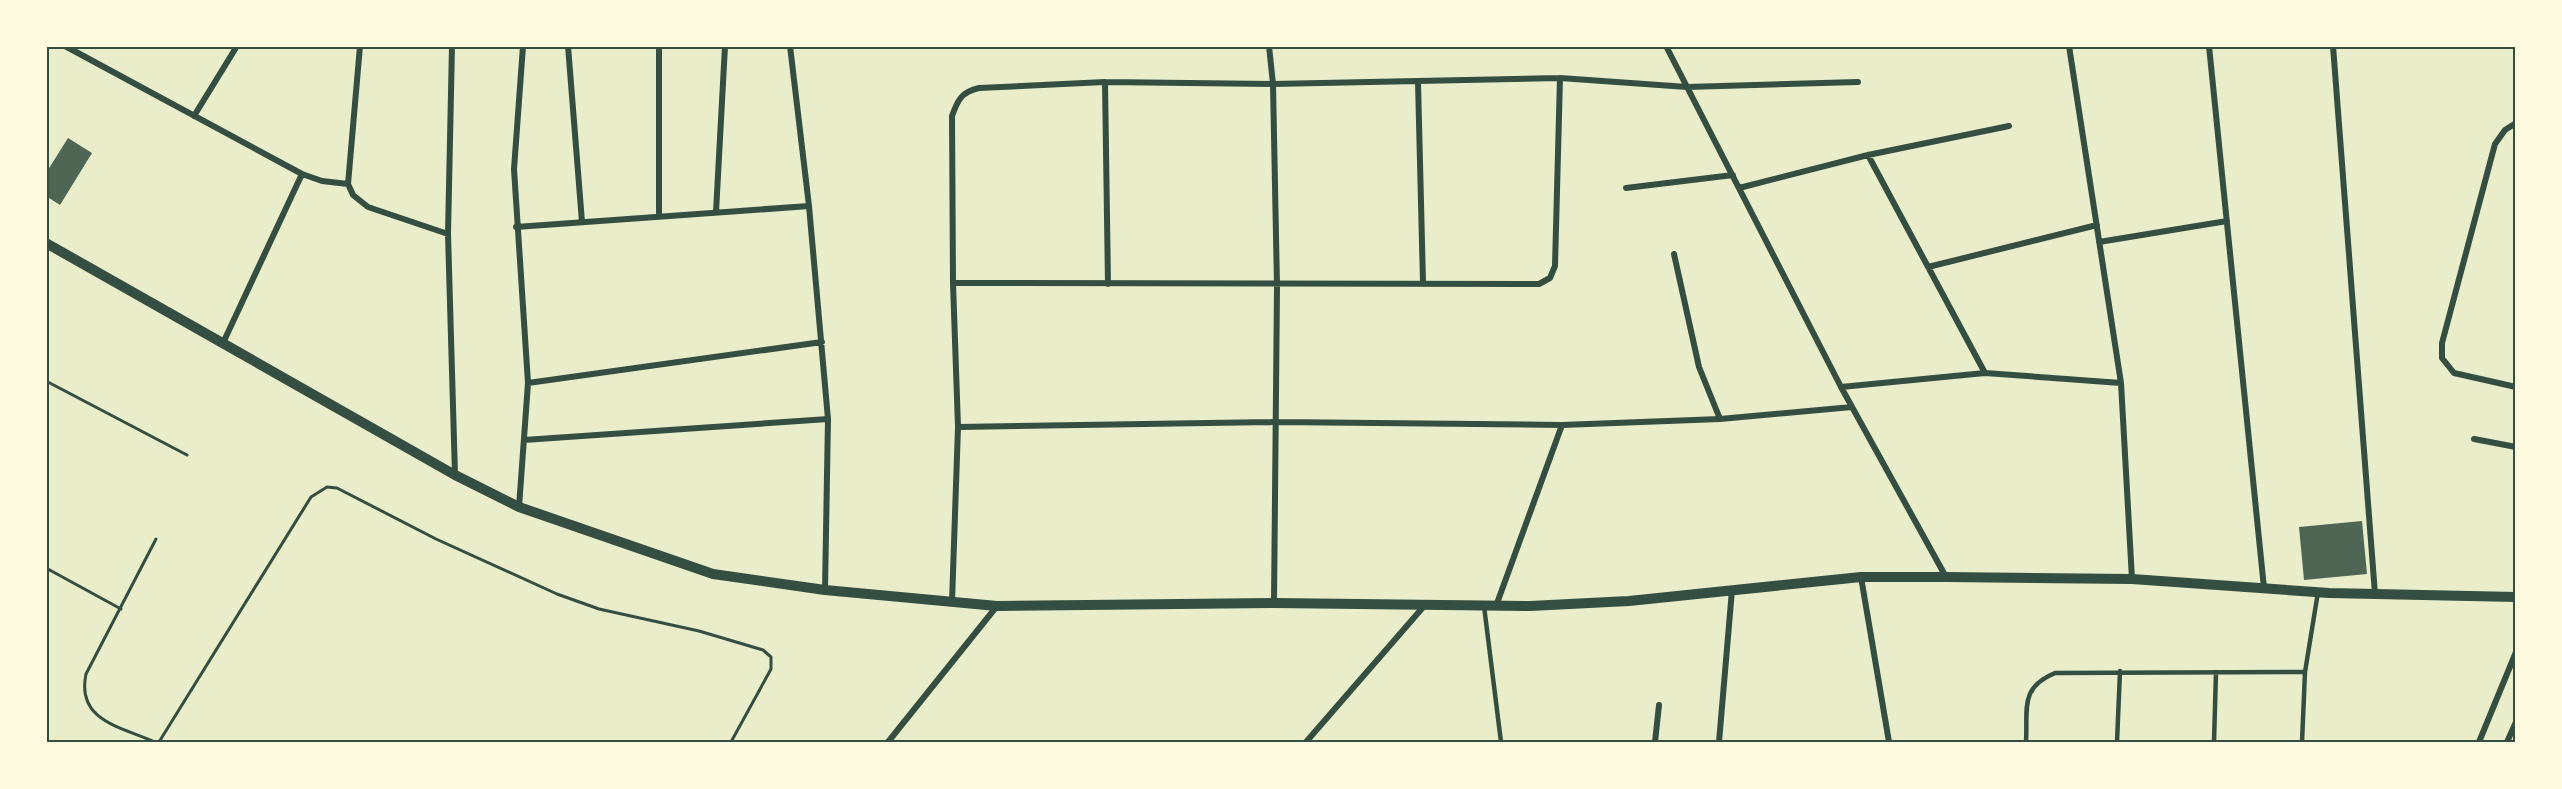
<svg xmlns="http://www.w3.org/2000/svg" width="2562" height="789" viewBox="0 0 2562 789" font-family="'Fira Sans',sans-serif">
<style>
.building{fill:#4f6655}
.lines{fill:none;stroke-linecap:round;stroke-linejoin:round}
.path{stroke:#344e41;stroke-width:3}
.service{stroke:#344e41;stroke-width:4.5}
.minor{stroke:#344e41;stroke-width:6}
.tertiary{stroke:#344e41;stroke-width:10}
.neatline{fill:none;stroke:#344e41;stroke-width:2}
</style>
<rect width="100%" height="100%" fill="#e9edc9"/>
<path class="building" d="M68 138 92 153 60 205 46 196V173Z
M2362 521 2367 574 2304 580 2299 527Z"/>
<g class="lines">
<path class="path" d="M46 381 187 455
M46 568 121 609
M155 742C121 727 76 721 86 674L156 539
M159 742 311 497 327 487 337 488 436 539 557 594 599 609 699 631 763 650 771 657V669L731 742"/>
<path class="service" d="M1484 606 1501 742
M2026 742C2028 709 2019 688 2055 673L2305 672
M2117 742 2120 671
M2214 742 2216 672
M2302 742 2305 672 2318 592"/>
<path class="minor" d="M65 46 302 174 322 181 348 184 353 195 368 207 448 234
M452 46 448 234 455 475
M568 46 582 222
M790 46 809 206 828 419 825 590
M1269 46 1273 84 1277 286 1274 603
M1666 46 1841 387 1946 577
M2069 46 2121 383 2132 579
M2209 46 2264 588
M2333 46 2375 594
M1105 82 1108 284
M1418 82 1423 283
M194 116 237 46
M2516 123 2505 130 2495 144 2442 343V358L2454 373 2516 387
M1868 155 1985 373
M348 184 360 46
M1626 188 1733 175
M1739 188 1868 155 2009 126
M716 212 725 46
M659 216V46
M516 227 809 206
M2099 242 2227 221
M1674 254 1699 367 1720 419
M1928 267 2097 225
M953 283 1539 284 1550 278 1555 266 1560 78
M223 343 302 174
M528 383 822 342
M1841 387 1985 373 2121 383
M958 427 1277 422 1562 425 1720 419 1852 407
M2474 439 2516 447
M524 440 828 419
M519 507 528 383 514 169 523 46
M1861 577 1889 742
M952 602 958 427 953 283 952 116C958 99 962 92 979 88L1105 82 1273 84 1560 78 1687 87 1858 82
M1496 606 1562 425
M888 742 997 606
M1306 742 1425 605
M1655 742 1659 705
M1719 742 1732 590
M2479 742 2516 652
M2507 742 2516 722"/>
<path class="tertiary" d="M46 243 455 475 519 507 713 574 825 590 997 606 1274 603 1530 606 1629 601 1861 577H1946L2132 579 2329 593 2516 597"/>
</g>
<rect width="2562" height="789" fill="none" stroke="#fefae0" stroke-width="96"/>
<rect x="48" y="48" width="2466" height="693" class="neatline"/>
</svg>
